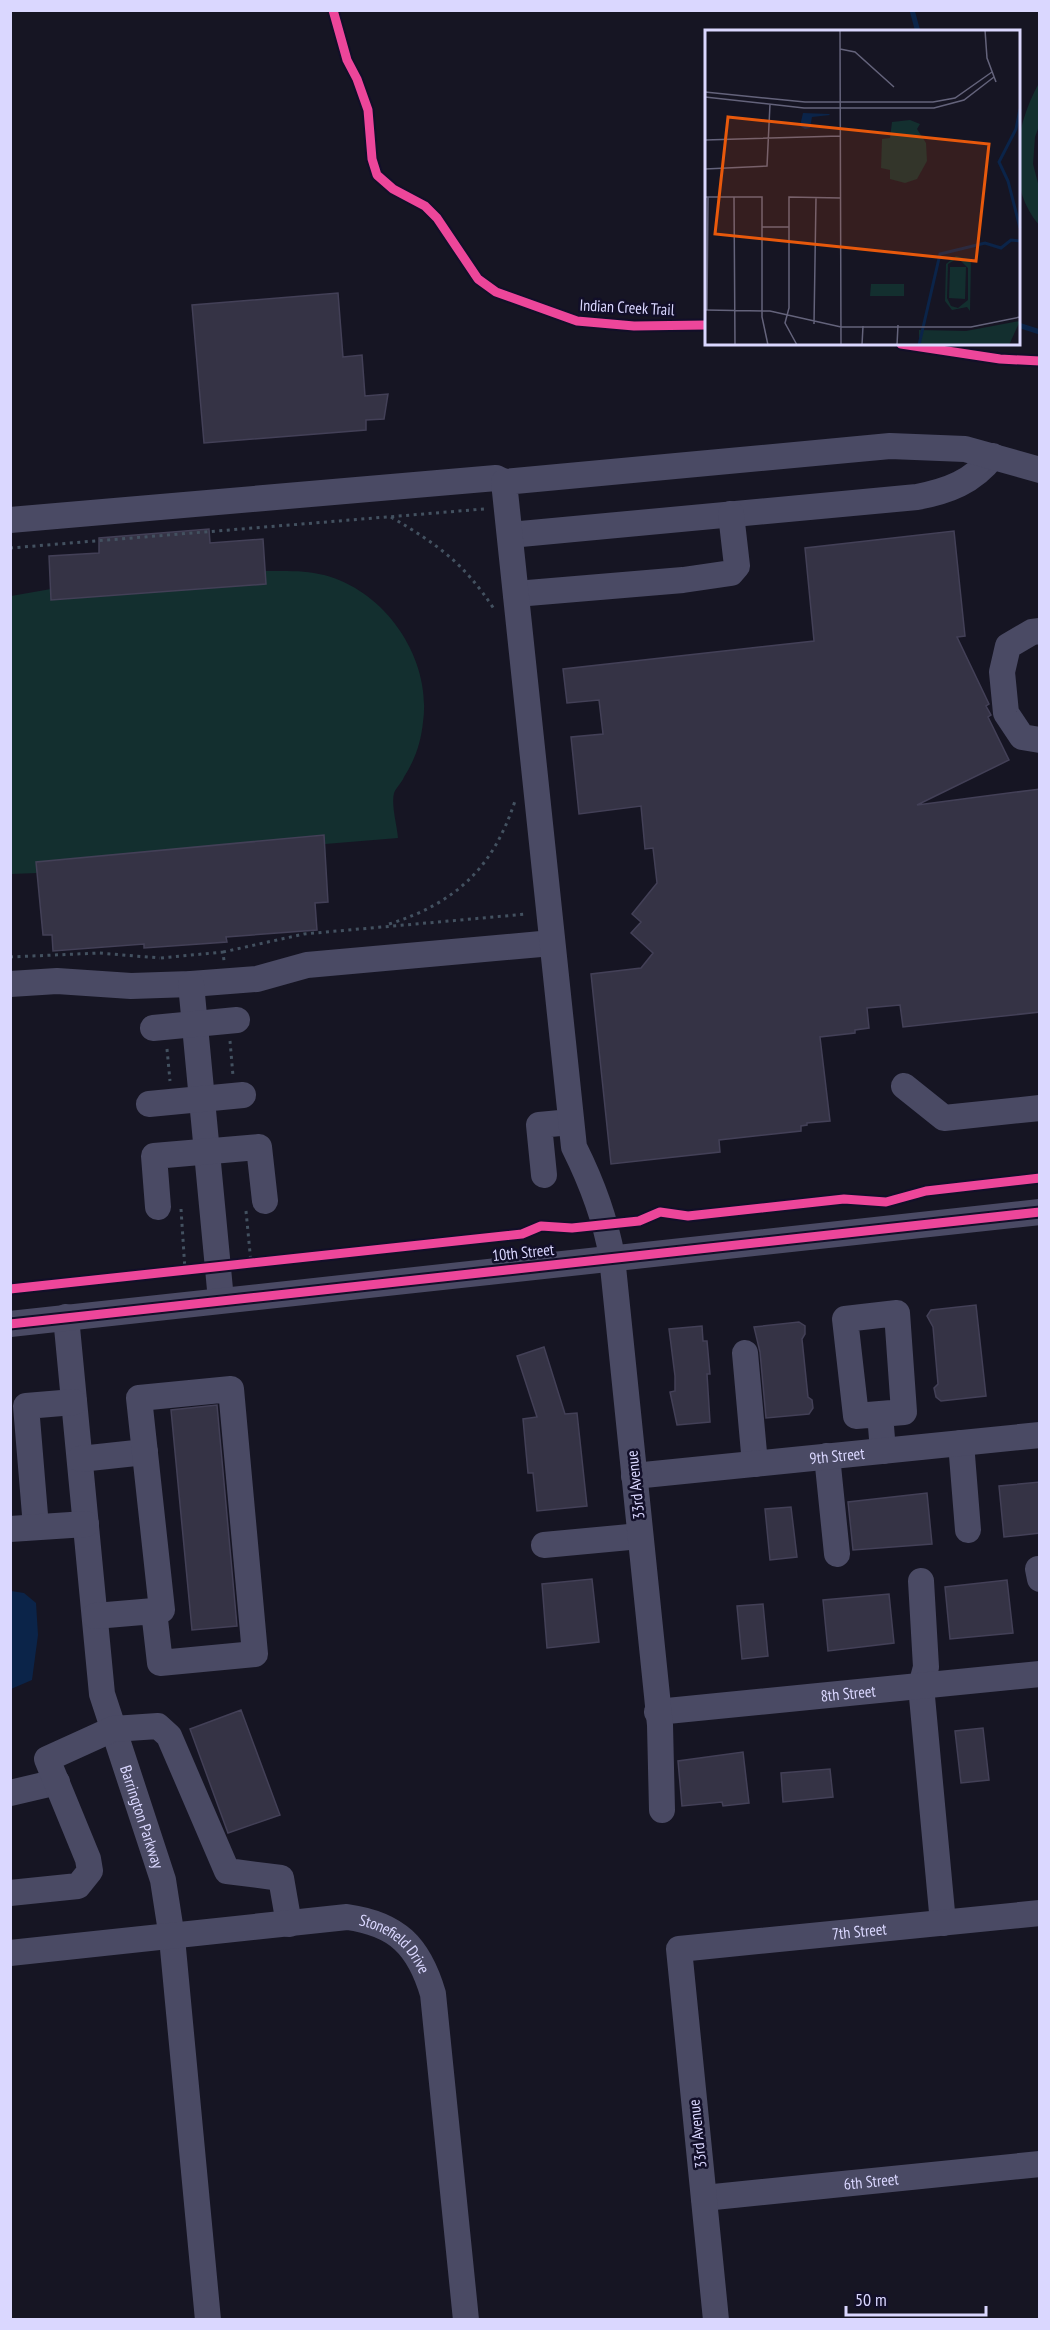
<svg xmlns="http://www.w3.org/2000/svg" width="1050" height="2330" viewBox="0 0 1050 2330" font-family="'PT Sans Narrow',sans-serif">
<style>
.green{fill:#132f2f}
.water{fill:#0b2449}
.lines{fill:none;stroke-linecap:round;stroke-linejoin:round}
.stream{stroke:#0b2449;stroke-width:5}
.building{fill:#353345;stroke:#434057;stroke-width:1.5}
.path{stroke:#435160;stroke-width:3;stroke-dasharray:3 4.5;stroke-linecap:butt}
.minor{stroke:#4a4a64;stroke-width:26}
.cycleway-casing{stroke:#120f29;stroke-width:13}
.cycleway{stroke:#ed469a;stroke-width:9}
.labels{text-anchor:middle;stroke-width:5;stroke-linejoin:round;paint-order:stroke}
.street-label{font-size:16px;fill:#dad7ff;stroke:#120f29}
.inset-river{fill:none;stroke:#0b2449;stroke-width:3}
.inset-road{fill:none;stroke:#64637b;stroke-width:1.5}
.view{fill:#e8590c;fill-opacity:0.15;stroke:#e8590c;stroke-width:3}
.inset-edge{fill:none;stroke:#dad7ff;stroke-width:3}
</style>
<rect width="100%" height="100%" fill="#161523"/>
<path class="green" d="M1039 83V126L1035 137 1033 164 1039 187V225C1005 185 1015 126 1039 83Z
M209 529 210 543 263 539 265 571C285 571 305 570 324 575 386 591 432 659 423 722 421 742 415 760 404 777 402 782 396 788 394 793 391 805 397 825 398 838L325 844 328 902 315 903 317 930 227 937V942L144 944 53 951 52 935H43L37 873 11 874V596L51 589 49 556 99 553V538Z"/>
<path class="water" d="M11 1591 24 1593 36 1603 38 1635 32 1680 11 1689Z"/>
<g class="lines">
<path class="stream" d="M912 10 918 32
M1018 325 1040 332"/>
</g>
<path class="building" d="M338 293 343 357 362 355 365 396 388 394 384 419 366 420V430L204 443 192 305Z
M209 529 210 543 263 539 266 584 51 600 49 556 99 553V538Z
M954 531 965 636 957 637 989 704 986 706 991 715 988 717 1009 760 917 805 1040 789V1012L903 1027 900 1005 867 1008 869 1028 855 1030V1033L820 1037 830 1121 807 1123V1125L801 1126V1131L719 1140 720 1152 611 1164 591 974 641 968 653 953 631 933 641 922 632 914 657 883 653 848 645 849 641 806 579 814 571 737 603 734 599 700 567 703 563 669 814 641 805 548Z
M324 835 328 902 315 903 317 930 226 937 227 942 144 948V944L53 951 52 935H43L36 862Z
M976 1305 986 1396 941 1401 936 1397 934 1388 938 1384 933 1327 927 1316 931 1310Z
M799 1322 805 1326V1334L802 1339 808 1397 812 1400 813 1408 809 1414 766 1418 760 1352 754 1327Z
M702 1326 703 1341H707L710 1374H707L710 1422 677 1425 670 1392 675 1391V1376L669 1329Z
M544 1347 565 1414 577 1413 587 1506 537 1511 533 1473H528L523 1419 537 1417 517 1356Z
M217 1405 237 1626 192 1630 171 1410Z
M1040 1482V1533L1004 1537 999 1486Z
M927 1493 932 1544 853 1550 848 1502Z
M791 1507 797 1557 770 1560 765 1509Z
M592 1579 599 1642 547 1648 542 1584Z
M1007 1580 1013 1633 950 1639 945 1587Z
M889 1594 894 1643 828 1651 823 1600Z
M763 1604 768 1656 742 1659 737 1606Z
M241 1710 280 1815 228 1833 190 1729Z
M983 1728 989 1780 961 1783 955 1731Z
M743 1752 749 1803 723 1806 722 1802 682 1806 678 1761Z
M830 1769 833 1797 783 1802 781 1773Z"/>
<g class="lines">
<path class="path" d="M391 517C438 545 463 562 494 609
M10 548 484 509
M389 924C456 903 493 868 515 801
M223 952 304 934 527 914
M10 957 99 953 160 958
M161 958 223 952 224 961
M230 1041 233 1076
M167 1049 170 1081
M181 1209 185 1270
M246 1211 251 1263"/>
<g class="minor">
<path d="M10 520 496 478 504 482"/>
<path d="M510 535 917 497C948 491 973 482 993 456"/>
<path d="M516 594 683 580 731 573 737 566 731 514"/>
<path d="M1040 631 1032 632 1008 646 1002 672 1006 713 1022 737 1040 740"/>
<path d="M10 984 57 981 131 986 191 984 257 979 307 965 552 943"/>
<path d="M191 984 221 1300"/>
<path d="M153 1028 237 1020"/>
<path d="M904 1086 944 1118 1040 1108"/>
<path d="M149 1104 243 1095"/>
<path d="M544 1175 539 1125 571 1122"/>
<path d="M158 1207 154 1156 259 1147 265 1201"/>
<path id="s1" d="M66 1317 102 1694 163 1880 172 1938 208 2320"/>
<path d="M10 1324 1040 1212"/>
<path d="M745 1353 755 1464"/>
<path d="M880 1414 904 1412 897 1313 845 1319 856 1416 880 1414 883 1451"/>
<path d="M961 1443 968 1530"/>
<path d="M827 1456 837 1554"/>
<path d="M80 1459 145 1452"/>
<path id="s2" d="M634 1476 1040 1435"/>
<path d="M36 1527 26 1406 74 1402"/>
<path d="M10 1529 86 1524"/>
<path d="M544 1545 640 1536"/>
<path d="M1038 1569 1040 1579"/>
<path d="M921 1581 926 1667 921 1686 943 1923"/>
<path d="M95 1616 154 1611 162 1610 139 1398 231 1389 255 1654 160 1663 154 1611"/>
<path id="s3" d="M657 1712 1040 1674"/>
<path d="M10 1793 57 1782"/>
<path d="M662 1810 660 1725 612 1257C605 1217 592 1183 574 1147L504 482 890 446 965 449 1040 470"/>
<path d="M10 1893 78 1886 90 1871 88 1859 47 1759 113 1729 158 1726 169 1736 227 1871 281 1878 289 1924"/>
<path id="s4" d="M10 1953 347 1917C397 1924 419 1946 433 1994L466 2320"/>
<path id="s5" d="M704 2198 1040 2164"/>
<path id="s6" d="M716 2320 679 1949 1040 1913"/>
</g>
<g class="cycleway-casing">
<path id="cycleway" d="M333 10 347 60 357 79 368 110 372 159 377 175 393 189 425 206 437 218 478 279 496 292 577 321 634 326 706 325
M901 344 1000 359 1040 361
M10 1289 522 1234 541 1226 572 1228 639 1221 660 1212 688 1216 844 1199 886 1202 926 1191 1040 1178
M10 1324 1040 1212"/>
</g>
<use href="#cycleway" class="cycleway"/>
</g>
<g class="labels">
<g class="street-label">
<text transform="translate(627 307) rotate(3)" y="6">Indian Creek Trail</text>
<text transform="translate(523 1252) rotate(-6)" y="6">10th Street</text>
<text dy="6" stroke="none"><textPath href="#s2" startOffset="204">9th Street</textPath></text>
<text transform="translate(635 1485) rotate(-96)" y="6">33rd Avenue</text>
<text dy="6" stroke="none"><textPath href="#s3" startOffset="192">8th Street</textPath></text>
<text dy="6" stroke="none"><textPath href="#s1" startOffset="508">Barrington Parkway</textPath></text>
<text dy="6" stroke="none"><textPath href="#s6" startOffset="554">7th Street</textPath></text>
<text dy="6" stroke="none"><textPath href="#s4" startOffset="396">Stonefield Drive</textPath></text>
<text transform="translate(697 2134) rotate(-96)" y="6">33rd Avenue</text>
<text dy="6" stroke="none"><textPath href="#s5" startOffset="168">6th Street</textPath></text>
</g>
</g>
<g transform="translate(705 30)">
<rect width="315" height="315" fill="#161523"/>
<path d="M205 90 215 94 212 99 221 113 222 131 212 149 200 153 185 149V140L176 138 177 109 185 108 187 92ZM251 226 266 230 265 281 262 277 247 280 240 271 241 234ZM253 228 263 238V270L253 278 246 276 242 268 243 234ZM245 237H261L260 269 244 268ZM166 254H199V266H165Z" fill="#132f2f" fill-rule="evenodd"/>
<path d="M315 291 304 315H214V300L261 301Z" fill="#132f2f"/>
<path d="M98 83 124 84 125 85 107 87 105 98 100 99 95 96Z" fill="#0b2449"/>
<path class="inset-river" d="M315 79 311 99 294 132 303 151 315 198M214 315 235 224 280 213 296 218 306 210 315 211"/>
<path class="inset-road" d="M135 0 136 315M280 0 282 28 291 52M135 19 150 22 189 57M0 62 100 72H228L250 68 287 42M0 67 99 78H229L259 70 289 47M0 110 135 106M0 139 62 136 65 74M0 167H57V287L63 315M29 167 30 315M57 197H84M0 280 65 281 136 297H266L315 287M2 280 3 167M109 294 111 168M92 315 80 293 84 278V167L136 168M157 315 158 296M192 315 193 295"/>
<path class="view" d="M23 87 284 114 271 231 10 204Z"/>
<rect width="315" height="315" class="inset-edge"/>
</g>
<rect width="1050" height="2330" fill="none" stroke="#dad7ff" stroke-width="24"/>
<path d="M846 2306v9h140v-9" fill="none" stroke="#dad7ff" stroke-width="3"/>
<text x="855" y="2306" font-size="18" fill="#dad7ff" stroke="#120f29" stroke-width="4.5" paint-order="stroke">50 m</text>
</svg>
